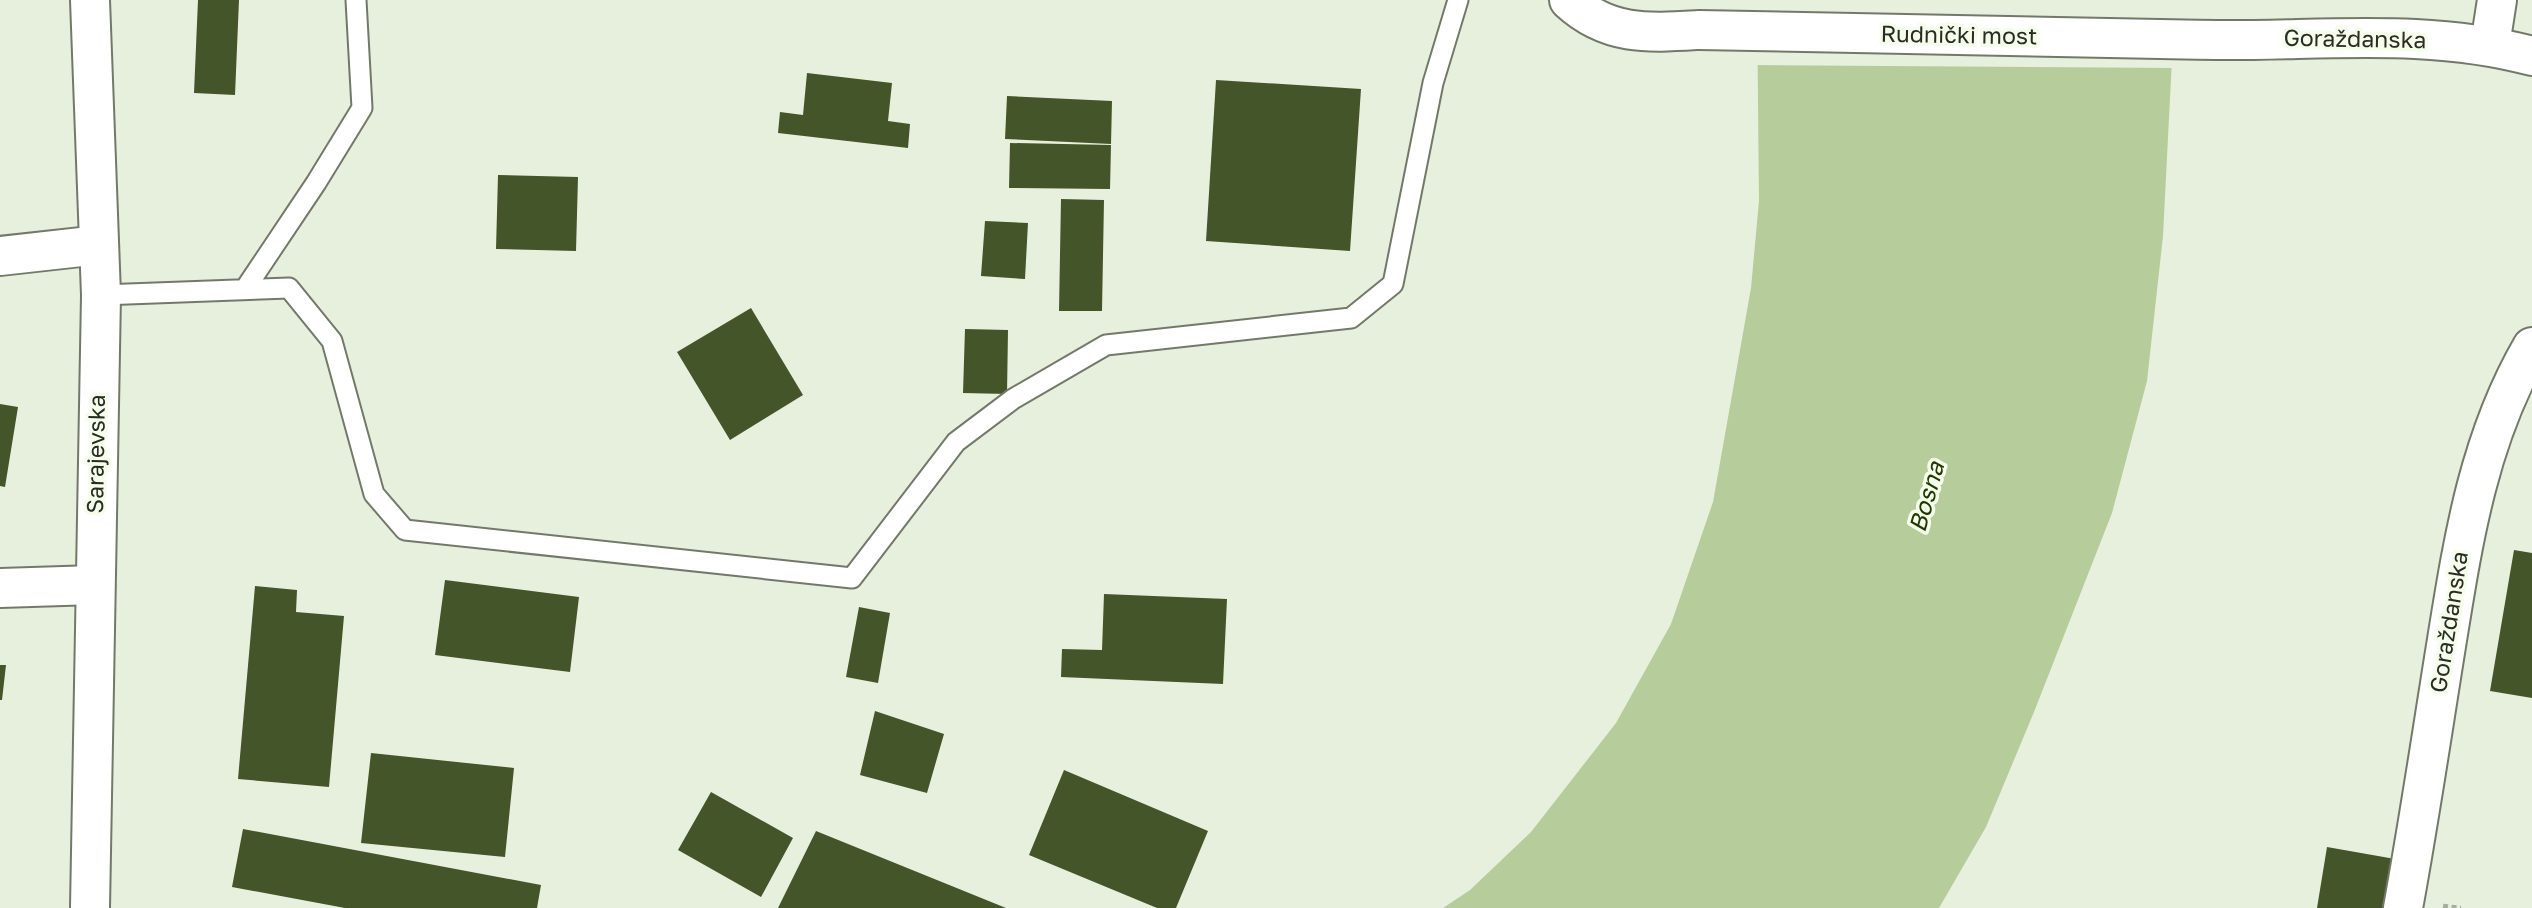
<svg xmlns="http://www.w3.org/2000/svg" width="2532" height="908" viewBox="0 0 2532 908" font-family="'Golos Text',sans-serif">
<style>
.water{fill:#b7cc9b}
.pier{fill:#e7f0dd}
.building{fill:#435529}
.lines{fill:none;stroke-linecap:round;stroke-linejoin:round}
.service-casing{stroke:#727969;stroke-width:23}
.minor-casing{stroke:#727969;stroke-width:42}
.tertiary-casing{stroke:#727969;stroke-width:42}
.secondary-casing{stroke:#727969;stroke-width:42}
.path{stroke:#a6ad9e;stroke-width:4.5;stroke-dasharray:5 3.5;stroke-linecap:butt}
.service{stroke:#fff;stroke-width:19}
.minor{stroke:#fff;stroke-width:38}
.tertiary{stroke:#fff;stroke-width:38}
.secondary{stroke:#fff;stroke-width:38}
.labels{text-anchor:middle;stroke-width:7;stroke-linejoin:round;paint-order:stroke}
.street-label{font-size:23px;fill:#292c25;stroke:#f5fdeb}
.water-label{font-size:24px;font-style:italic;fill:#253700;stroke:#f5fdeb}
</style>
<rect width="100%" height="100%" fill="#e7f0dd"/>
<path class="water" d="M1757 0H2175L2163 236 2147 381 2112 513 2034 712 1986 827 1939 908H1443L1470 890 1531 832 1616 723 1671 624 1713 502 1751 288 1759 201Z"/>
<path class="pier" d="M1754 0H2178L2175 68 1754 65Z"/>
<path class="building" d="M198 0H239L235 95 194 93Z
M807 73 892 83 888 121 910 124 908 148 778 133 780 112 803 115Z
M1216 80 1361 89 1350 251 1206 241Z
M1007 96 1112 101 1111 144 1005 139Z
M1010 143 1111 145 1110 189 1009 188Z
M498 175 578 177 576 251 496 249Z
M1061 199 1104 200 1102 311H1059Z
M985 221 1028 223 1025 279 981 276Z
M751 308 803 395 730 440 677 352Z
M965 329 1008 330 1007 394 963 393Z
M0 404 18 407 5 487 0 486Z
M2514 550 2532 553V698L2490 691Z
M445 580 579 597 570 672 435 655Z
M255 586 297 590 296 612 344 616 329 787 238 779Z
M1104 594 1227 599 1223 684 1061 677 1062 649 1102 650Z
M859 607 890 613 878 683 846 677Z
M0 665H6L2 700H0Z
M875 711 944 734 927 793 860 775Z
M371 753 514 768 505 857 361 843Z
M1064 770 1208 831 1176 908H1157L1029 855Z
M711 792 793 838 761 897 678 850Z
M243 829 541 885 537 908H345L232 887Z
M816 831 1006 908H778Z
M2327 847 2395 859 2386 908H2317Z"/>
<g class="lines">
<g class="service-casing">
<path id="service" d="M245 289 316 183 362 108 356 0
M101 295 289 288 332 341 374 494 405 530 852 578 956 442 1013 399 1106 345 1351 318 1393 284 1433 83 1458 0"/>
</g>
<g class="minor-casing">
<path id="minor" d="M2490 45 2497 0
M0 256 99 245
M0 588 95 585
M2403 908C2419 821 2432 733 2446 646 2463 541 2478 440 2532 347"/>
</g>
<g class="tertiary-casing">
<path id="tertiary" d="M1569 0C1608 36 1648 33 1699 30 1871 33 2044 38 2217 40 2323 41 2428 28 2532 56"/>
</g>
<g class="secondary-casing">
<path id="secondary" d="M90 0 101 295 90 908"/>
</g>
<path class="path" d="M2443 906 2461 908"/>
<use href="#service" class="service"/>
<use href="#minor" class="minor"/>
<use href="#tertiary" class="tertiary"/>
<use href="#secondary" class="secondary"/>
</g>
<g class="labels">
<g class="street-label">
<text transform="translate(1959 35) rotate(1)" y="8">Rudnički most</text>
<text transform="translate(2355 39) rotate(1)" y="8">Goraždanska</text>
<text transform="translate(96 454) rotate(-89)" y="8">Sarajevska</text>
<text transform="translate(2449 622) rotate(-81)" y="8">Goraždanska</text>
</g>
<g class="water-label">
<text transform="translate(1927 497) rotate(-74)" y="8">Bosna</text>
</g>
</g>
</svg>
